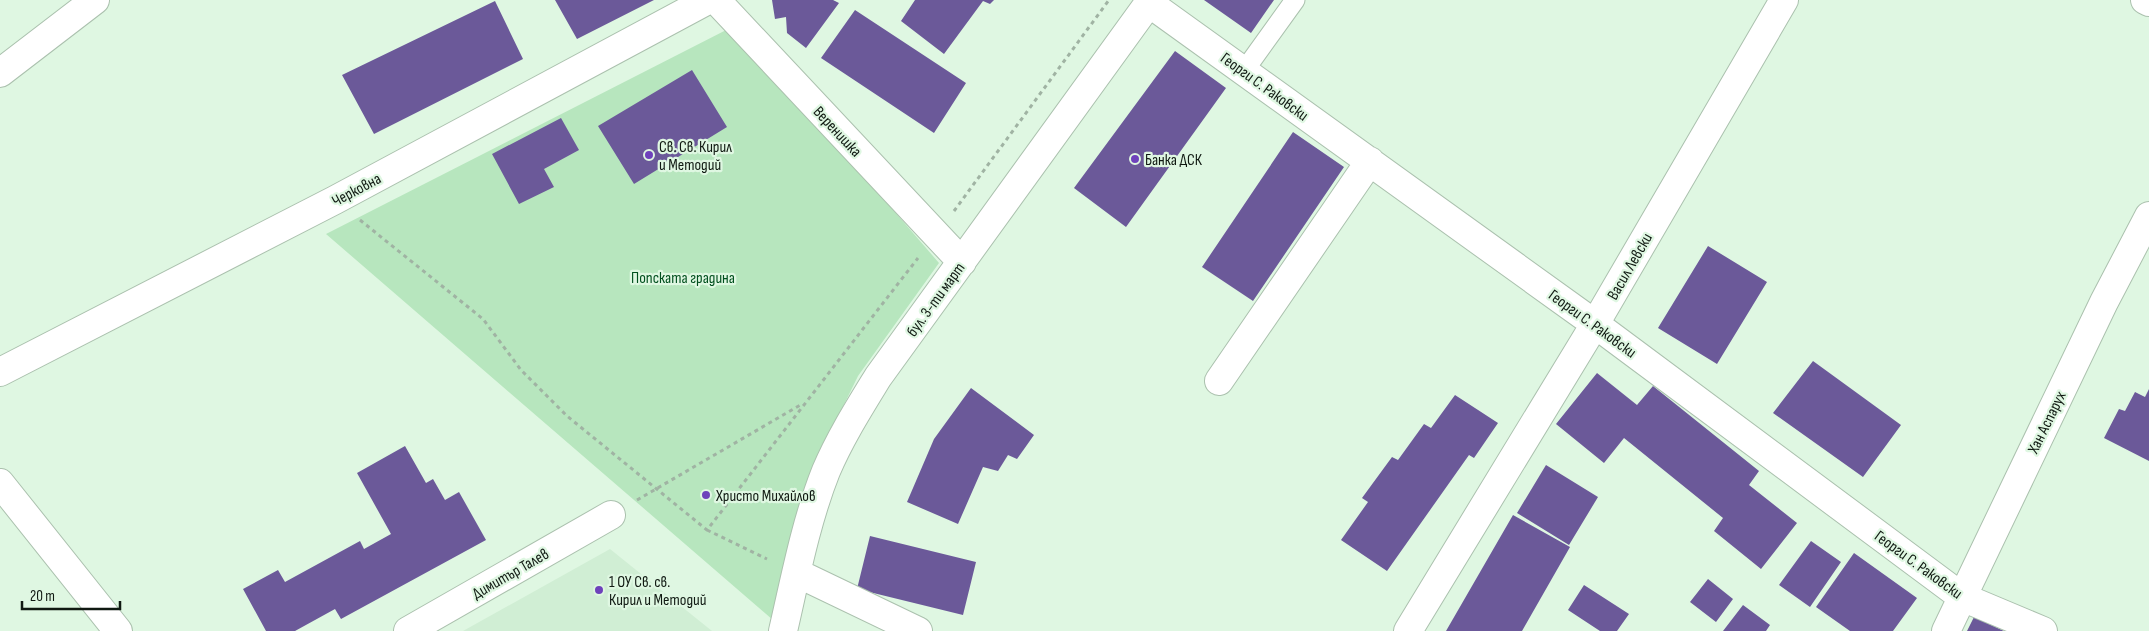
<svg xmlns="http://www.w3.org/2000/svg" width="2149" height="631" viewBox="0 0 2149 631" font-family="'Sofia Sans Condensed',sans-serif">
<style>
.built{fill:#d0eed4}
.green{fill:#b7e6be}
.building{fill:#6b5999}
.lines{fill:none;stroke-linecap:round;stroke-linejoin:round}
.service-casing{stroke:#abc1ae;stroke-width:21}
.minor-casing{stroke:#abc1ae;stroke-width:30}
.secondary-casing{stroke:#abc1ae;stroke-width:30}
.path{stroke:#a0b3a3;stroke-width:3;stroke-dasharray:4 4;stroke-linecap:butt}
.service{stroke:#fff;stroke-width:19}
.minor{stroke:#fff;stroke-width:28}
.secondary{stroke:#fff;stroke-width:28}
.poi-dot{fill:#6e42bb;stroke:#dff7e2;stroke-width:2}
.labels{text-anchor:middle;stroke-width:4.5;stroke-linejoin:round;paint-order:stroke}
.street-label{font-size:16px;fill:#101912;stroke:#dff7e2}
.poi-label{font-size:16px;fill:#101912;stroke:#dff7e2;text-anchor:start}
.park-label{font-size:16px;fill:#02501f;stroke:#dff7e2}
</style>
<rect width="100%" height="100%" fill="#dff7e2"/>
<path class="built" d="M610 549 712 631H463Z"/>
<path class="green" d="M734 26 939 263 858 376 814 466 773 620 326 234Z"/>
<path class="building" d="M555 0H654L577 39Z
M772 0H833L839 3 806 48 787 33 786 17 775 19Z
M915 0H994L990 4 983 1 944 54 901 21Z
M1204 0H1274L1251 33Z
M495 1 523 59 374 134 342 75Z
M855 10 966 83 934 133 821 58Z
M1175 51 1226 88 1126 227 1074 188Z
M692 70 727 127 634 184 598 126Z
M561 118 579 150 544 169 554 187 519 204 492 154Z
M1293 132 1344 167 1253 301 1202 267Z
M1708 246 1767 282 1717 364 1658 328Z
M1813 361 1901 425 1863 477 1773 413Z
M1597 373 1637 405 1653 386 1759 471 1749 485 1797 523 1761 569 1714 531 1723 518 1624 438 1604 463 1556 424Z
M971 388 1034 435 1017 459 1008 455 998 471 983 467 958 524 907 502 934 439Z
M2149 389V461L2104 438 2119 409 2125 411 2135 392 2145 397Z
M1455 395 1498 423 1474 458 1469 455 1387 571 1341 540 1368 502 1362 498 1392 457 1398 460 1424 424 1431 428Z
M405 446 426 483 433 479 445 500 459 492 486 540 341 619 335 609 295 631H266L243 589 278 570 285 582 360 541 364 549 391 534 357 473Z
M1546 465 1598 497 1569 545 1517 513Z
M1513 515 1570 547 1522 631H1446Z
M870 536 976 562 963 615 857 589Z
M1811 541 1841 562 1810 607 1779 585Z
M1854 553 1917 598 1893 631H1850L1816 607Z
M1708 579 1733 599 1716 622 1690 602Z
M1584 585 1629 614 1617 631H1600L1568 610Z
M1743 605 1770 625 1766 631H1723Z
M1974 617 2004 631H1967Z"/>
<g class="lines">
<g class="service-casing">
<path id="service" d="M1244 71 1295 0"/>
</g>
<g class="minor-casing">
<path id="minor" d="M716 0 962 262
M1149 3 1595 324 1962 597 2043 631
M0 73 95 0
M0 372 335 200 708 0
M1219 381 1370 161
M0 483 118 631
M797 573 918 631
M408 631 611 515
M783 631C795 579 806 521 826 471 840 438 859 408 878 377L1151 0
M1408 631 1595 324 1784 0
M1946 631 2104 302 2149 216"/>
</g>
<g class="secondary-casing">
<path id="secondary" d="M2145 0 2149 2"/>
</g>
<path class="path" d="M954 211 1109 0
M360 220 483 319 521 370 567 416 707 530 918 258
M637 500 802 404
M707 530 767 559"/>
<use href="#service" class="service"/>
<use href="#minor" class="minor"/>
<use href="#secondary" class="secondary"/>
</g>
<g class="poi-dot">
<circle cx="649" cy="155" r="5"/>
<circle cx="1135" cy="159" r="5"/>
<circle cx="706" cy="495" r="5"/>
<circle cx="599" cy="590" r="5"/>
</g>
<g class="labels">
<g class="street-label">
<text transform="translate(1265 86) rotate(36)" y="6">Георги С. Раковски</text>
<text transform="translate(838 131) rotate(47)" y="6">Веренишка</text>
<text transform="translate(356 189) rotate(-28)" y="6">Черковна</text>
<text transform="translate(1629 266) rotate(-60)" y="6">Васил Левски</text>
<text transform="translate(935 299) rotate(-54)" y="6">бул. 3-ти март</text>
<text transform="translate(1593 323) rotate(36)" y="6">Георги С. Раковски</text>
<text transform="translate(2046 422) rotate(-64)" y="6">Хан Аспарух</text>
<text transform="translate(1919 564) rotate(36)" y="6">Георги С. Раковски</text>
<text transform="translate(510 573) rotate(-30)" y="6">Димитър Талев</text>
</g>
<g class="poi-label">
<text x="659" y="152">Св. Св. Кирил<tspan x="659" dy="18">и Методий</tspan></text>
<text x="1145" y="165">Банка ДСК</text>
<text x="716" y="501">Христо Михайлов</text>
<text x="609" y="587">1 ОУ Св. св.<tspan x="609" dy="18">Кирил и Методий</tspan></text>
</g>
<g class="park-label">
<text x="683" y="283">Попската градина</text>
</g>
</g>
<path d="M22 601v8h98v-8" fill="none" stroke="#101912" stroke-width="2.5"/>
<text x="30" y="601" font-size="15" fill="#101912" stroke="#dff7e2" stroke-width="4" paint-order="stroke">20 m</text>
</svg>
